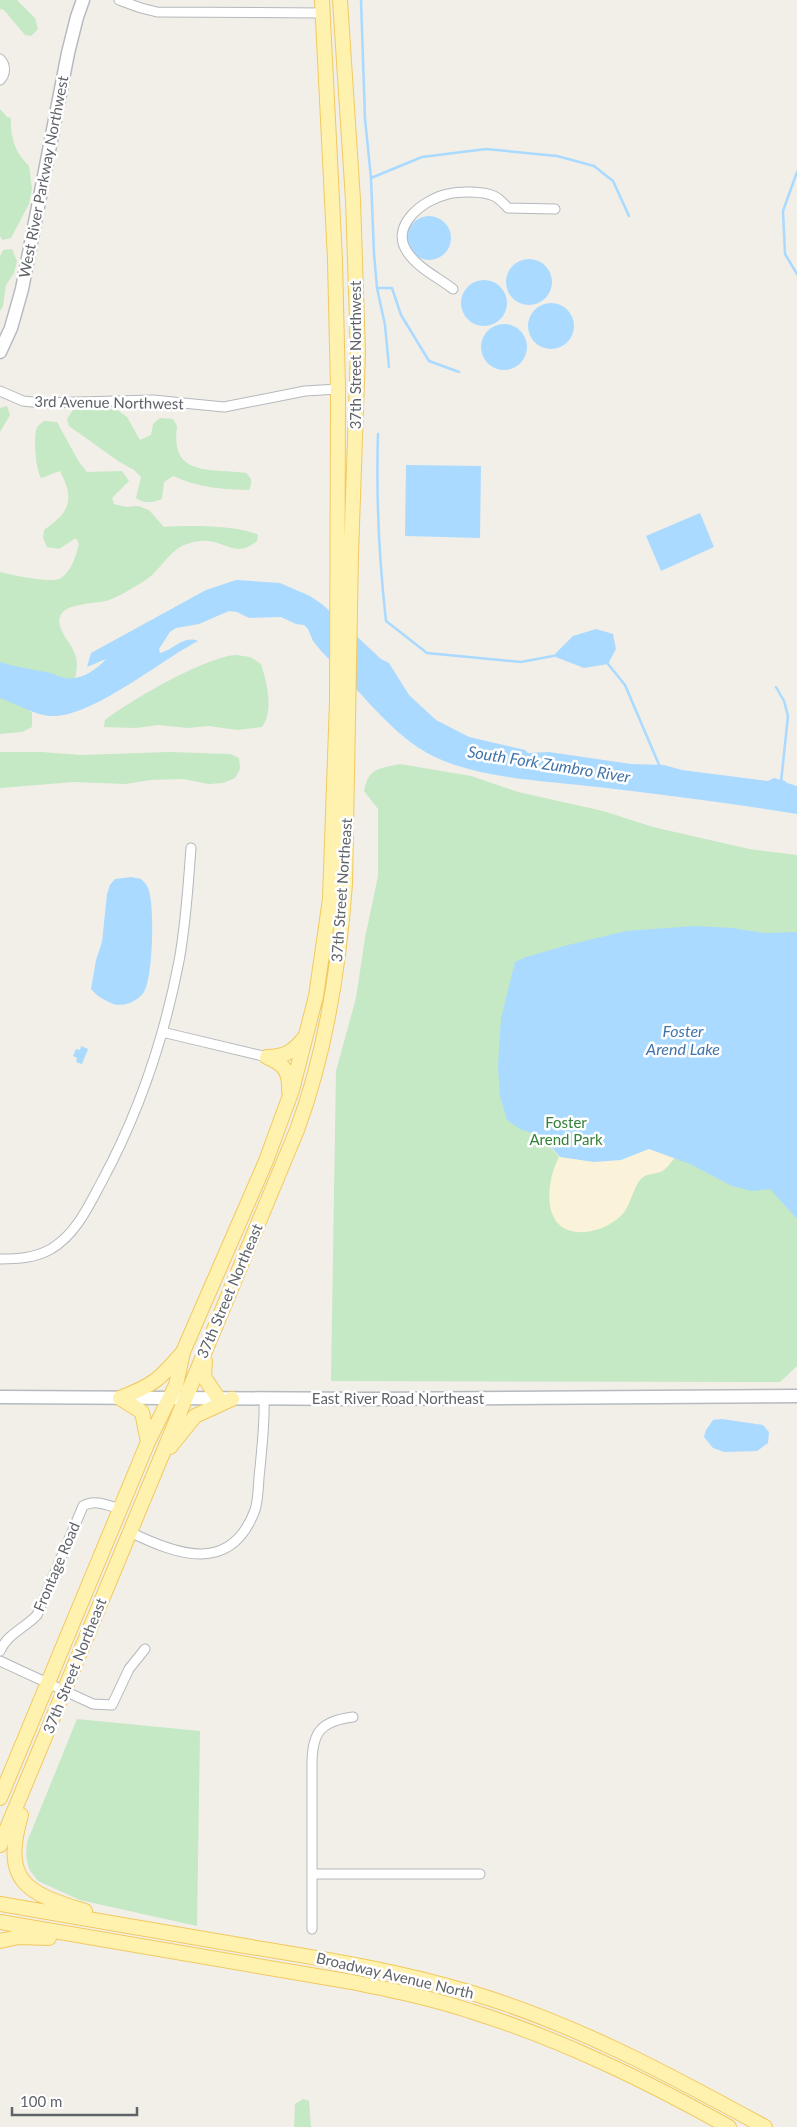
<svg xmlns="http://www.w3.org/2000/svg" width="797" height="2127" viewBox="0 0 797 2127" font-family="Lato,sans-serif">
<style>
.green{fill:#c5e8c5}
.sand{fill:#fbf3d9}
.water{fill:#aadaff}
.lines{fill:none;stroke-linecap:round;stroke-linejoin:round}
.stream{stroke:#aadaff;stroke-width:2.5}
.street-casing{stroke:#b5b8bc;stroke-width:11}
.secondary-casing{stroke:#b6babf;stroke-width:15}
.primary-casing{stroke:#f2c960;stroke-width:16}
.street{stroke:#fff;stroke-width:9}
.secondary{stroke:#fff;stroke-width:12}
.primary{stroke:#fff2af;stroke-width:14}
.labels{text-anchor:middle;stroke-width:5;stroke-linejoin:round;paint-order:stroke}
.street-label{font-size:15px;fill:#5f6368;stroke:#fff}
.park-label{font-size:15px;fill:#348238;stroke:#fff}
.water-label{font-size:16px;font-style:italic;fill:#4174aa;stroke:#fff}
</style>
<rect width="100%" height="100%" fill="#f1efe8"/>
<path class="green" d="M0 0H17L35 18 38 29 31 36 25 35 4 10 0 9Z
M0 109 7 117 11 118C10 137 15 153 29 166L32 189 29 204 11 238 2 240 0 236Z
M12 249 17 261 14 273 6 285 3 306 0 311V256L3 250Z
M7 406 10 415 0 432V408Z
M116 409 127 417 140 440 151 435 153 424 160 418 173 419 177 426C170 478 210 468 246 473 253 479 252 483 249 490 219 489 201 488 173 476L164 482 162 499C152 503 144 504 136 498L141 477 134 470 118 461 69 426 67 419 73 410Z
M44 421 57 422 79 462 87 472 122 471 129 481 112 498 114 504 126 507 138 506 149 510 164 527C186 525 239 525 258 535L257 541C235 560 225 539 200 541 173 544 169 559 152 575 145 581 134 587 126 592 120 595 112 599 106 601 96 603 68 604 62 613 52 627 72 642 76 657 78 666 76 675 74 683L0 667V572C12 575 52 584 61 578 72 571 76 555 79 544L76 538 59 549 47 547 43 538 44 530C70 512 75 500 60 471L41 478C36 470 32 434 38 426 40 424 42 422 44 421Z
M236 655 250 657 261 664C267 683 274 710 262 727L238 730 208 726 188 728 158 725 136 728 104 727 105 720C131 700 205 657 236 655Z
M0 684 32 713V727L22 732 0 734Z
M0 752H42L81 755 169 752 230 754 239 758 240 769 235 778 223 783 209 784 183 779 150 780 126 784 74 782 0 788Z
M400 764 471 776 518 792 603 811 653 827 749 849 797 855V1366L780 1382 331 1381 336 1071 356 998 365 938 378 876V809L364 791C369 767 379 769 400 764Z
M77 1719 200 1731 197 1926 80 1900 38 1881 29 1869 26 1856 27 1842Z
M303 2099 309 2101 311 2127H294L295 2104Z"/>
<path class="sand" d="M543 1137 679 1152C674 1158 670 1165 664 1170 658 1175 646 1172 640 1180 633 1189 631 1202 625 1211 609 1233 562 1244 552 1213 546 1196 551 1172 559 1157Z"/>
<path class="water" d="M407 238a22 22 0 1 1 44 0a22 22 0 1 1-44 0Z
M506 282a23 23 0 1 1 46 0a23 23 0 1 1-46 0Z
M461 303a23 23 0 1 1 46 0a23 23 0 1 1-46 0Z
M528 326a23 23 0 1 1 46 0a23 23 0 1 1-46 0Z
M481 347a23 23 0 1 1 46 0a23 23 0 1 1-46 0Z
M406 465 481 466 480 538 405 536Z
M700 513 714 547 661 571 646 536Z
M236 580 280 583 310 596 323 605 381 659 389 663 409 695 436 720 469 737 525 750 528 753 549 752 631 764 664 765 682 770 768 781 774 778 785 781 787 783 797 786V814C731 803 665 795 598 787 543 780 466 779 419 748 384 725 352 682 322 652L313 641 308 629 304 625 296 624 281 617 249 618 237 612 229 611 199 624 176 628 170 632 159 649 160 653C174 650 183 635 198 641 161 660 90 719 50 716 32 714 17 704 0 698V662C15 667 31 669 46 672 53 673 58 677 65 678 80 681 96 670 106 659L87 667 91 653 206 590Z
M596 629 613 634 616 649 608 664 584 668 553 656 573 636Z
M131 877 141 879C144 882 147 885 148 888 155 904 153 977 144 992 137 1002 124 1007 113 1004 104 1000 98 997 91 989L96 960 102 942 107 894 110 885 115 879Z
M695 926 732 928 764 933 797 932V1219L770 1189 752 1191 732 1186 690 1164 649 1149 621 1160 594 1162 560 1157 543 1137 520 1129 507 1120 500 1096 498 1066 501 1019 515 962 526 957 568 945 626 931Z
M81 1046 88 1049 82 1064 76 1062 77 1058 73 1056 76 1049 80 1050Z
M722 1419 763 1425 769 1432 768 1443 757 1451 724 1452 713 1448 704 1437 706 1430 713 1420Z"/>
<g class="lines">
<path class="stream" d="M361 0 365 119 371 178 374 254 377 288 385 325 389 367
M797 172 783 211 785 254 797 274
M371 178 422 157 486 149 557 156 594 166 613 181 629 216
M378 288H392L401 315 429 361 459 372
M378 434C376 497 379 559 386 621L427 653 521 662 553 656
M608 664 625 685 660 767
M776 687 784 701 788 716 781 782"/>
<g class="street-casing">
<path id="street" d="M119 0 141 8 157 12 323 13
M0 59C6 65 6 74 0 80
M453 289C439 278 418 268 408 253 388 226 424 199 448 194 460 191 482 191 494 196 499 198 504 204 508 208L555 209
M0 391 23 401 42 403 153 400 224 407 305 391 338 389
M162 1032 267 1057
M0 1259C18 1259 35 1258 51 1249 76 1234 88 1207 101 1183 139 1113 164 1039 179 961 186 924 188 886 191 848
M130 1532C177 1555 231 1575 255 1510 259 1498 258 1481 260 1468 262 1445 265 1422 264 1399
M0 1651C7 1634 25 1628 37 1615L83 1506C95 1499 107 1505 120 1509
M0 1661 93 1704 112 1705 129 1669 145 1649
M312 1874H480
M312 1929V1764C312 1732 321 1721 353 1717"/>
</g>
<g class="secondary-casing">
<path id="secondary" d="M0 352 11 328 22 289 68 53 77 17 83 0
M0 1397 370 1399 797 1396"/>
</g>
<g class="primary-casing">
<path id="primary" d="M267 1057C284 1064 290 1071 289 1091
M267 1057C285 1057 294 1051 305 1037
M205 1361 204 1377 218 1398
M120 1398C154 1385 160 1379 183 1352
M120 1398 142 1412 148 1442
M170 1447 195 1416 232 1399
M0 1798 148 1442 176 1385 183 1352 266 1161 292 1090 316 996 330 899 337 701 338 389 335 260 322 0
M21 1815C2 1881 25 1893 85 1911
M0 1845 297 1130C326 1052 339 968 345 884L351 554 358 352 353 200 340 0
M0 1904C84 1918 167 1933 251 1947 325 1959 400 1971 472 1993 576 2024 670 2075 765 2127
M0 1922 352 1982C391 1990 431 1998 470 2011 561 2039 646 2081 729 2127
M0 1941 19 1937 49 1938"/>
</g>
<use href="#street" class="street"/>
<use href="#secondary" class="secondary"/>
<use href="#primary" class="primary"/>
</g>
<g class="labels">
<g class="street-label">
<text transform="translate(44 177) rotate(-79)" y="5">West River Parkway Northwest</text>
<text transform="translate(356 355) rotate(-90)" y="5">37th Street Northwest</text>
<text transform="translate(109 403) rotate(1)" y="5">3rd Avenue Northwest</text>
<text transform="translate(342 890) rotate(-86)" y="5">37th Street Northeast</text>
<text transform="translate(230 1291) rotate(-67)" y="5">37th Street Northeast</text>
<text x="398" y="1404">East River Road Northeast</text>
<text transform="translate(57 1567) rotate(-67)" y="5">Frontage Road</text>
<text transform="translate(75 1666) rotate(-68)" y="5">37th Street Northeast</text>
<text transform="translate(395 1976) rotate(13)" y="5">Broadway Avenue North</text>
</g>
<g class="park-label">
<text x="566" y="1128">Foster<tspan x="566" dy="17">Arend Park</tspan></text>
</g>
<g class="water-label">
<text transform="translate(549 764) rotate(9)" y="6">South Fork Zumbro River</text>
<text x="683" y="1037">Foster<tspan x="683" dy="18">Arend Lake</tspan></text>
</g>
</g>
<path d="M12 2107v8h125v-8" fill="none" stroke="#5f6368" stroke-width="2.5"/>
<text x="20" y="2107" font-size="15" fill="#5f6368" stroke="#ffffff" stroke-width="4" paint-order="stroke">100 m</text>
</svg>
